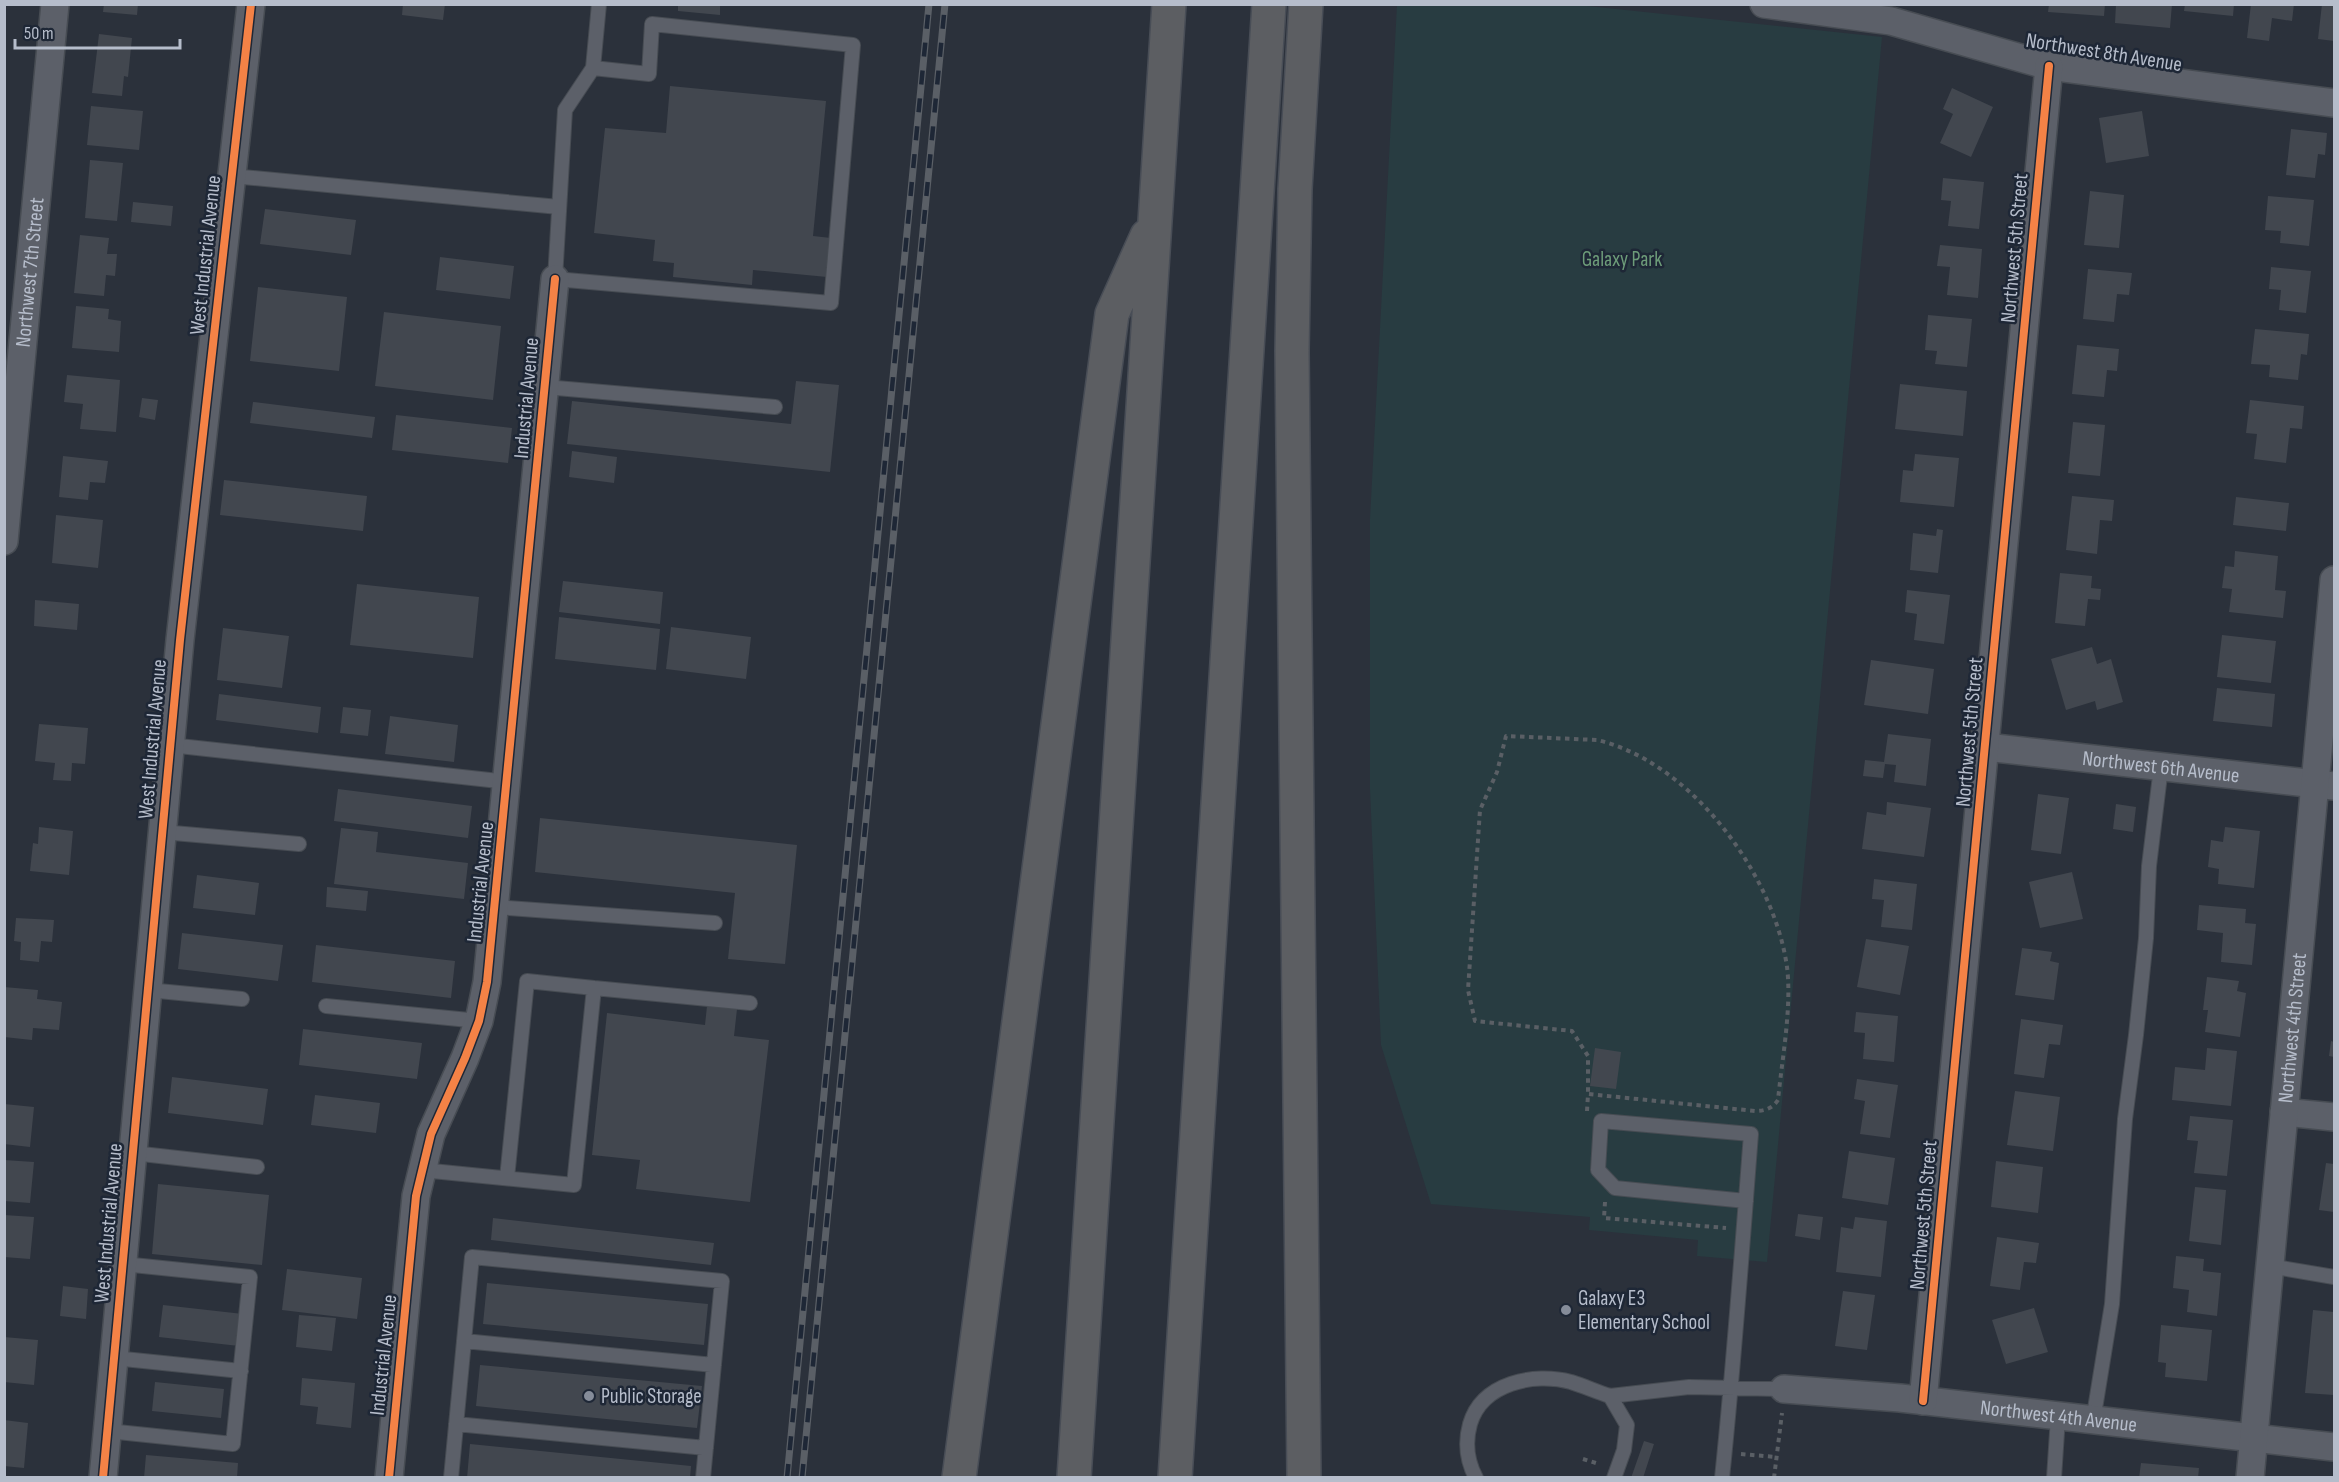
<svg xmlns="http://www.w3.org/2000/svg" width="2339" height="1482" viewBox="0 0 2339 1482" font-family="'Sofia Sans Condensed',sans-serif">
<style>
.park{fill:#283c41}
.building{fill:#42474f}
.lines{fill:none;stroke-linecap:round;stroke-linejoin:round}
.lane-casing{stroke:#474c53;stroke-width:16}
.street-casing{stroke:#474c53;stroke-width:30}
.highway-casing{stroke:#484d56;stroke-width:36}
.path{stroke:#5a5f65;stroke-width:4;stroke-dasharray:4.5 4.5;stroke-linecap:butt}
.lane{stroke:#5c6069;stroke-width:14}
.street{stroke:#5c6069;stroke-width:27}
.highway{stroke:#5c5e62;stroke-width:33}
.rail-casing{stroke:#5a5f66;stroke-width:7}
.rail{stroke:#1e2736;stroke-width:4.5;stroke-dasharray:14;stroke-linecap:butt}
.cycleway-casing{stroke:#1e2736;stroke-width:11}
.cycleway{stroke:#f48246;stroke-width:8}
.poi-dot{fill:#858c99;stroke:#1e2736;stroke-width:2}
.labels{text-anchor:middle;stroke-width:5;stroke-linejoin:round;paint-order:stroke}
.street-label{font-size:21px;fill:#b6bdcb;stroke:#1e2736}
.park-label{font-size:21px;fill:#6d9c79;stroke:#1e2736}
.poi-label{font-size:21px;fill:#b6bdcb;stroke:#1e2736;text-anchor:start}
</style>
<rect width="100%" height="100%" fill="#2b313b"/>
<path class="park" d="M1397 5H1578L1882 37 1767 1262 1697 1256 1698 1240 1589 1230 1590 1217 1431 1204 1381 1045 1370 789V519Z"/>
<path class="building" d="M104 4H138L137 15 103 12Z
M403 4H445L443 20 402 15Z
M678 4H720V15L678 11Z
M2049 4H2105L2104 16 2048 12Z
M2116 4H2172L2170 28 2115 23Z
M2185 4H2234L2233 16 2184 11Z
M2251 4H2294L2292 21 2272 18 2269 41 2247 38Z
M2322 4H2334V41L2318 39Z
M99 34 132 38 128 77 124 76 122 96 92 93Z
M670 86 826 101 813 236 831 238 827 277 753 270 752 285 673 277 674 263 653 261 655 240 594 233 605 128 666 133Z
M1952 88 1993 107 1971 157 1940 143 1953 114 1943 109Z
M91 106 143 111 139 150 87 145Z
M2142 111 2149 156 2106 163 2099 118Z
M2291 129 2327 133 2325 155 2318 154 2315 178 2286 175Z
M90 160 123 163 117 221 85 218Z
M1943 178 1984 182 1979 229 1948 226 1951 201 1941 200Z
M2090 191 2124 195 2119 248 2084 245Z
M2268 196 2314 200 2309 246 2280 243 2281 231 2265 230Z
M133 202 173 206 171 226 131 222Z
M265 209 356 220 351 255 260 244Z
M80 235 109 238 107 254H117L115 276 106 275 104 296 74 293Z
M1940 245 1982 249 1978 298 1947 295 1950 267 1937 266Z
M440 257 514 266 510 299 436 290Z
M2271 267 2311 271 2306 313 2279 310 2281 290 2269 289Z
M2088 269 2132 273 2129 295 2117 294 2114 322 2083 319Z
M258 287 347 297 339 371 250 361Z
M76 306 109 309 108 319 121 321 119 352 72 348Z
M384 312 501 326 493 400 375 386Z
M1928 315 1972 319 1967 367 1935 364 1937 351 1925 350Z
M2255 329 2309 334 2307 355 2301 354 2298 380 2269 377 2270 365 2251 364Z
M2077 345 2119 349 2117 371 2107 370 2104 397 2072 394Z
M67 375 120 380 116 432 80 429 83 404 64 402Z
M796 381 839 385 830 472 567 444 572 401 791 424Z
M1900 384 1967 391 1963 436 1895 429Z
M142 398 158 400 155 420 139 417Z
M2250 400 2304 406 2302 429 2290 428 2286 463 2254 459 2257 434 2246 433Z
M253 402 375 417 372 438 250 423Z
M396 415 512 428 508 463 392 450Z
M2073 422 2105 425 2100 476 2068 473Z
M572 451 617 457 614 483 569 477Z
M1915 454 1959 458 1954 507 1900 502 1903 470 1913 471Z
M63 456 108 461 105 483 90 482 88 500 59 497Z
M224 480 367 496 363 531 220 515Z
M2072 496 2114 500 2112 521 2100 520 2097 554 2066 550Z
M2236 497 2289 503 2286 531 2233 525Z
M56 515 103 520 98 568 52 563Z
M1937 529 1943 530 1938 573 1910 570 1913 533 1936 536Z
M2235 551 2278 556 2275 590 2286 591 2283 618 2229 612 2232 589 2222 588 2225 566 2234 567Z
M2060 573 2092 576 2091 588 2101 589 2100 600 2088 599 2085 626 2055 623Z
M563 581 663 592 660 624 559 612Z
M357 584 479 597 473 658 350 645Z
M1907 590 1950 595 1944 644 1914 640 1917 614 1905 612Z
M35 600 79 604 77 630 34 626Z
M559 617 660 629 656 670 555 659Z
M671 627 751 637 746 679 666 669Z
M223 628 289 636 282 688 217 680Z
M2222 635 2276 641 2271 683 2217 677Z
M2092 647 2097 664 2111 659 2123 702 2097 710 2095 701 2066 710 2051 659Z
M1871 660 1934 669 1928 714 1864 705Z
M2217 688 2275 694 2272 727 2213 721Z
M219 694 321 707 318 733 216 720Z
M343 707 371 710 368 736 340 733Z
M390 716 458 725 454 762 385 754Z
M39 724 88 728 85 764 72 763 71 781 53 780 55 763 35 761Z
M1888 734 1931 739 1926 786 1894 782 1896 765 1885 764 1883 778 1863 776 1865 760 1884 762Z
M338 789 472 806 468 838 334 821Z
M2038 794 2069 798 2061 854 2031 850Z
M1887 802 1931 808 1924 857 1862 849 1867 812 1886 815Z
M2116 804 2136 807 2133 832 2113 829Z
M540 818 797 845 785 964 728 959 735 893 535 872Z
M39 827 73 831 69 875 30 871 33 843 38 844Z
M2225 827 2260 831 2254 888 2218 884 2219 869 2208 867 2211 840 2223 842Z
M341 828 378 832 376 852 468 863 464 899 334 884Z
M2072 872 2083 919 2040 928 2029 882Z
M197 875 259 883 255 915 193 908Z
M1874 879 1917 884 1912 930 1881 927 1884 900 1872 899Z
M327 887 368 891 366 911 326 907Z
M2199 905 2246 909 2245 923 2256 924 2252 965 2221 962 2223 933 2197 930Z
M16 918 54 920 52 942 41 941 39 962 20 960 21 942 14 941Z
M182 933 283 945 278 981 178 969Z
M1866 939 1909 946 1900 995 1857 987Z
M316 945 455 961 451 998 312 982Z
M2022 948 2052 952 2050 961 2059 963 2054 1000 2015 995Z
M2207 977 2239 981 2237 991 2246 993 2240 1037 2205 1032 2208 1010H2203Z
M4 987 38 990 37 999 62 1002 59 1030 33 1028 32 1040 4 1037Z
M707 1006 737 1009 734 1036 769 1040 750 1202 636 1189 640 1160 592 1155 607 1013 705 1025Z
M1856 1012 1898 1016 1894 1062 1863 1059 1865 1033 1854 1032Z
M2021 1019 2063 1025 2060 1045 2049 1044 2044 1078 2014 1074Z
M303 1029 422 1043 417 1079 299 1065Z
M2331 1041 2334 1042V1057L2329 1056Z
M1595 1048 1621 1052 1616 1089 1590 1086Z
M2207 1048 2237 1051 2231 1106 2172 1100 2175 1067 2205 1070Z
M172 1077 268 1089 263 1125 168 1113Z
M1857 1079 1898 1085 1890 1138 1860 1134 1865 1101 1854 1099Z
M2015 1091 2060 1097 2053 1151 2007 1145Z
M315 1095 380 1103 376 1133 311 1125Z
M4 1104 34 1107 30 1147 4 1144Z
M2190 1116 2233 1120 2227 1176 2194 1173 2198 1141 2187 1140Z
M1849 1151 1895 1158 1888 1205 1842 1198Z
M4 1160 34 1162 30 1203 4 1201Z
M1996 1161 2043 1167 2038 1213 1991 1207Z
M2326 1163 2334 1164V1212L2319 1210Z
M158 1184 269 1195 262 1265 152 1254Z
M2195 1187 2226 1190 2221 1245 2189 1241Z
M1798 1214 1823 1217 1820 1240 1795 1236Z
M4 1215 34 1217 30 1259 4 1257Z
M1855 1217 1887 1221 1881 1277 1836 1272 1841 1227 1853 1229Z
M493 1218 714 1243 711 1265 491 1240Z
M1997 1237 2039 1243 2036 1263 2024 1262 2020 1290 1990 1286Z
M2176 1256 2204 1259 2203 1271 2221 1273 2217 1316 2187 1312 2189 1290 2173 1288Z
M287 1269 362 1278 357 1319 282 1310Z
M487 1283 708 1304 704 1345 483 1324Z
M63 1286 88 1289 86 1319 60 1316Z
M1843 1291 1875 1295 1867 1350 1835 1346Z
M163 1305 243 1314 239 1346 159 1337Z
M2034 1308 2048 1352 2006 1364 1992 1320Z
M2313 1310 2334 1312V1395L2305 1393Z
M299 1315 336 1318 332 1351 296 1347Z
M2161 1325 2212 1330 2207 1381 2165 1377 2166 1363 2158 1362Z
M4 1337 38 1340 34 1385 4 1382Z
M480 1365 702 1386 697 1428 476 1406Z
M302 1378 355 1383 351 1428 316 1424 318 1407 300 1405Z
M155 1382 224 1389 221 1418 152 1411Z
M4 1420 28 1423 24 1468 4 1466Z
M1644 1441 1654 1444 1643 1478H1631Z
M470 1444 691 1466 690 1478H467Z
M146 1455 238 1463 237 1478H144Z
M2141 1463 2199 1468 2198 1478H2139Z"/>
<g class="lines">
<g class="lane-casing">
<path id="lane" d="M652 24 853 45 831 303 555 279 565 110 593 68 649 74Z
M593 68 599 4
M232 176 559 207
M545 387 775 407
M170 745 508 782
M162 832 299 844
M495 907 715 923
M148 990 242 999
M326 1006 479 1021
M133 1153 257 1167
M422 1170 574 1185 594 988 750 1003
M507 1178 527 981 594 988
M2269 1266 2334 1277
M464 1341 714 1365
M114 1358 241 1371
M1610 1396 1689 1387 1784 1389
M2093 1421 2112 1304 2125 1119 2136 1035 2146 938 2149 866 2161 767
M456 1424 706 1448
M108 1431 233 1444 250 1277 123 1264
M451 1478 472 1257 722 1281 703 1478
M1476 1478C1467 1461 1465 1442 1470 1424 1482 1383 1534 1372 1571 1382 1584 1386 1597 1392 1610 1396L1627 1425 1624 1450 1614 1478
M1722 1478C1734 1364 1742 1249 1751 1134L1601 1121 1598 1170 1615 1188 1746 1201
M2054 1478 2058 1417"/>
</g>
<g class="street-casing">
<g id="street">
<path d="M1764 4 1891 21 2049 66 2334 103"/>
<path id="s1" d="M4 541 55 4"/>
<path id="s2" d="M1986 747 2334 786"/>
<path d="M2284 1112 2334 1117"/>
<path id="s3" d="M1784 1389 1900 1398 2334 1447"/>
<path d="M1923 1401 2049 66"/>
<path d="M103 1478 180 640 251 4"/>
<path d="M389 1478 416 1196 431 1134 465 1058 479 1021 487 982 555 279"/>
<path id="s4" d="M2250 1478 2334 580"/>
</g>
</g>
<g class="highway-casing">
<path id="highway" d="M959 1478 1112 314 1147 236
M1074 1478 1169 4
M1175 1478 1269 4
M1304 1478 1292 351 1295 189 1306 4"/>
</g>
<path class="path" d="M1587 1111 1588 1094 1755 1111C1765 1111 1773 1108 1778 1100 1782 1059 1792 1007 1787 967 1774 874 1691 762 1597 740L1506 736 1497 772 1480 810 1468 990 1475 1021 1572 1031 1588 1056V1094
M1605 1202 1604 1218 1726 1228
M1741 1454 1776 1457
M1583 1459 1599 1464
M1774 1478 1782 1413"/>
<use href="#lane" class="lane"/>
<use href="#street" class="street"/>
<use href="#highway" class="highway"/>
<g class="rail-casing">
<path id="rail" d="M787 1478 929 4
M802 1478 945 4"/>
</g>
<use href="#rail" class="rail"/>
<g class="cycleway-casing">
<path id="cycleway" d="M1923 1401 2049 66
M103 1478 180 640 251 4
M389 1478 416 1196 431 1134 465 1058 479 1021 487 982 555 279"/>
</g>
<use href="#cycleway" class="cycleway"/>
</g>
<g class="poi-dot">
<circle cx="1566" cy="1310" r="6"/>
<circle cx="589" cy="1396" r="6"/>
</g>
<g class="labels">
<g class="street-label">
<text transform="translate(2104 52) rotate(9)" y="7">Northwest 8th Avenue</text>
<text transform="translate(2014 248) rotate(-85)" y="7">Northwest 5th Street</text>
<text transform="translate(205 255) rotate(-84)" y="7">West Industrial Avenue</text>
<text dy="7" stroke="none"><textPath href="#s1" startOffset="270">Northwest 7th Street</textPath></text>
<text transform="translate(526 398) rotate(-85)" y="7">Industrial Avenue</text>
<text transform="translate(1969 732) rotate(-85)" y="7">Northwest 5th Street</text>
<text transform="translate(152 739) rotate(-85)" y="7">West Industrial Avenue</text>
<text dy="7" stroke="none"><textPath href="#s2" startOffset="176">Northwest 6th Avenue</textPath></text>
<text transform="translate(480 882) rotate(-84)" y="7">Industrial Avenue</text>
<text dy="7" stroke="none"><textPath href="#s4" startOffset="452">Northwest 4th Street</textPath></text>
<text transform="translate(1923 1215) rotate(-85)" y="7">Northwest 5th Street</text>
<text transform="translate(108 1223) rotate(-85)" y="7">West Industrial Avenue</text>
<text transform="translate(383 1355) rotate(-84)" y="7">Industrial Avenue</text>
<text dy="7" stroke="none"><textPath href="#s3" startOffset="276">Northwest 4th Avenue</textPath></text>
</g>
<g class="park-label">
<text x="1622" y="266">Galaxy Park</text>
</g>
<g class="poi-label">
<text x="1578" y="1305">Galaxy E3<tspan x="1578" dy="24">Elementary School</tspan></text>
<text x="601" y="1403">Public Storage</text>
</g>
</g>
<rect width="2339" height="1482" fill="none" stroke="#b6bdcb" stroke-width="12"/>
<path d="M15 39v9h165v-9" fill="none" stroke="#b6bdcb" stroke-width="3"/>
<text x="24" y="39" font-size="18" fill="#b6bdcb" stroke="#1e2736" stroke-width="4.5" paint-order="stroke">50 m</text>
</svg>
